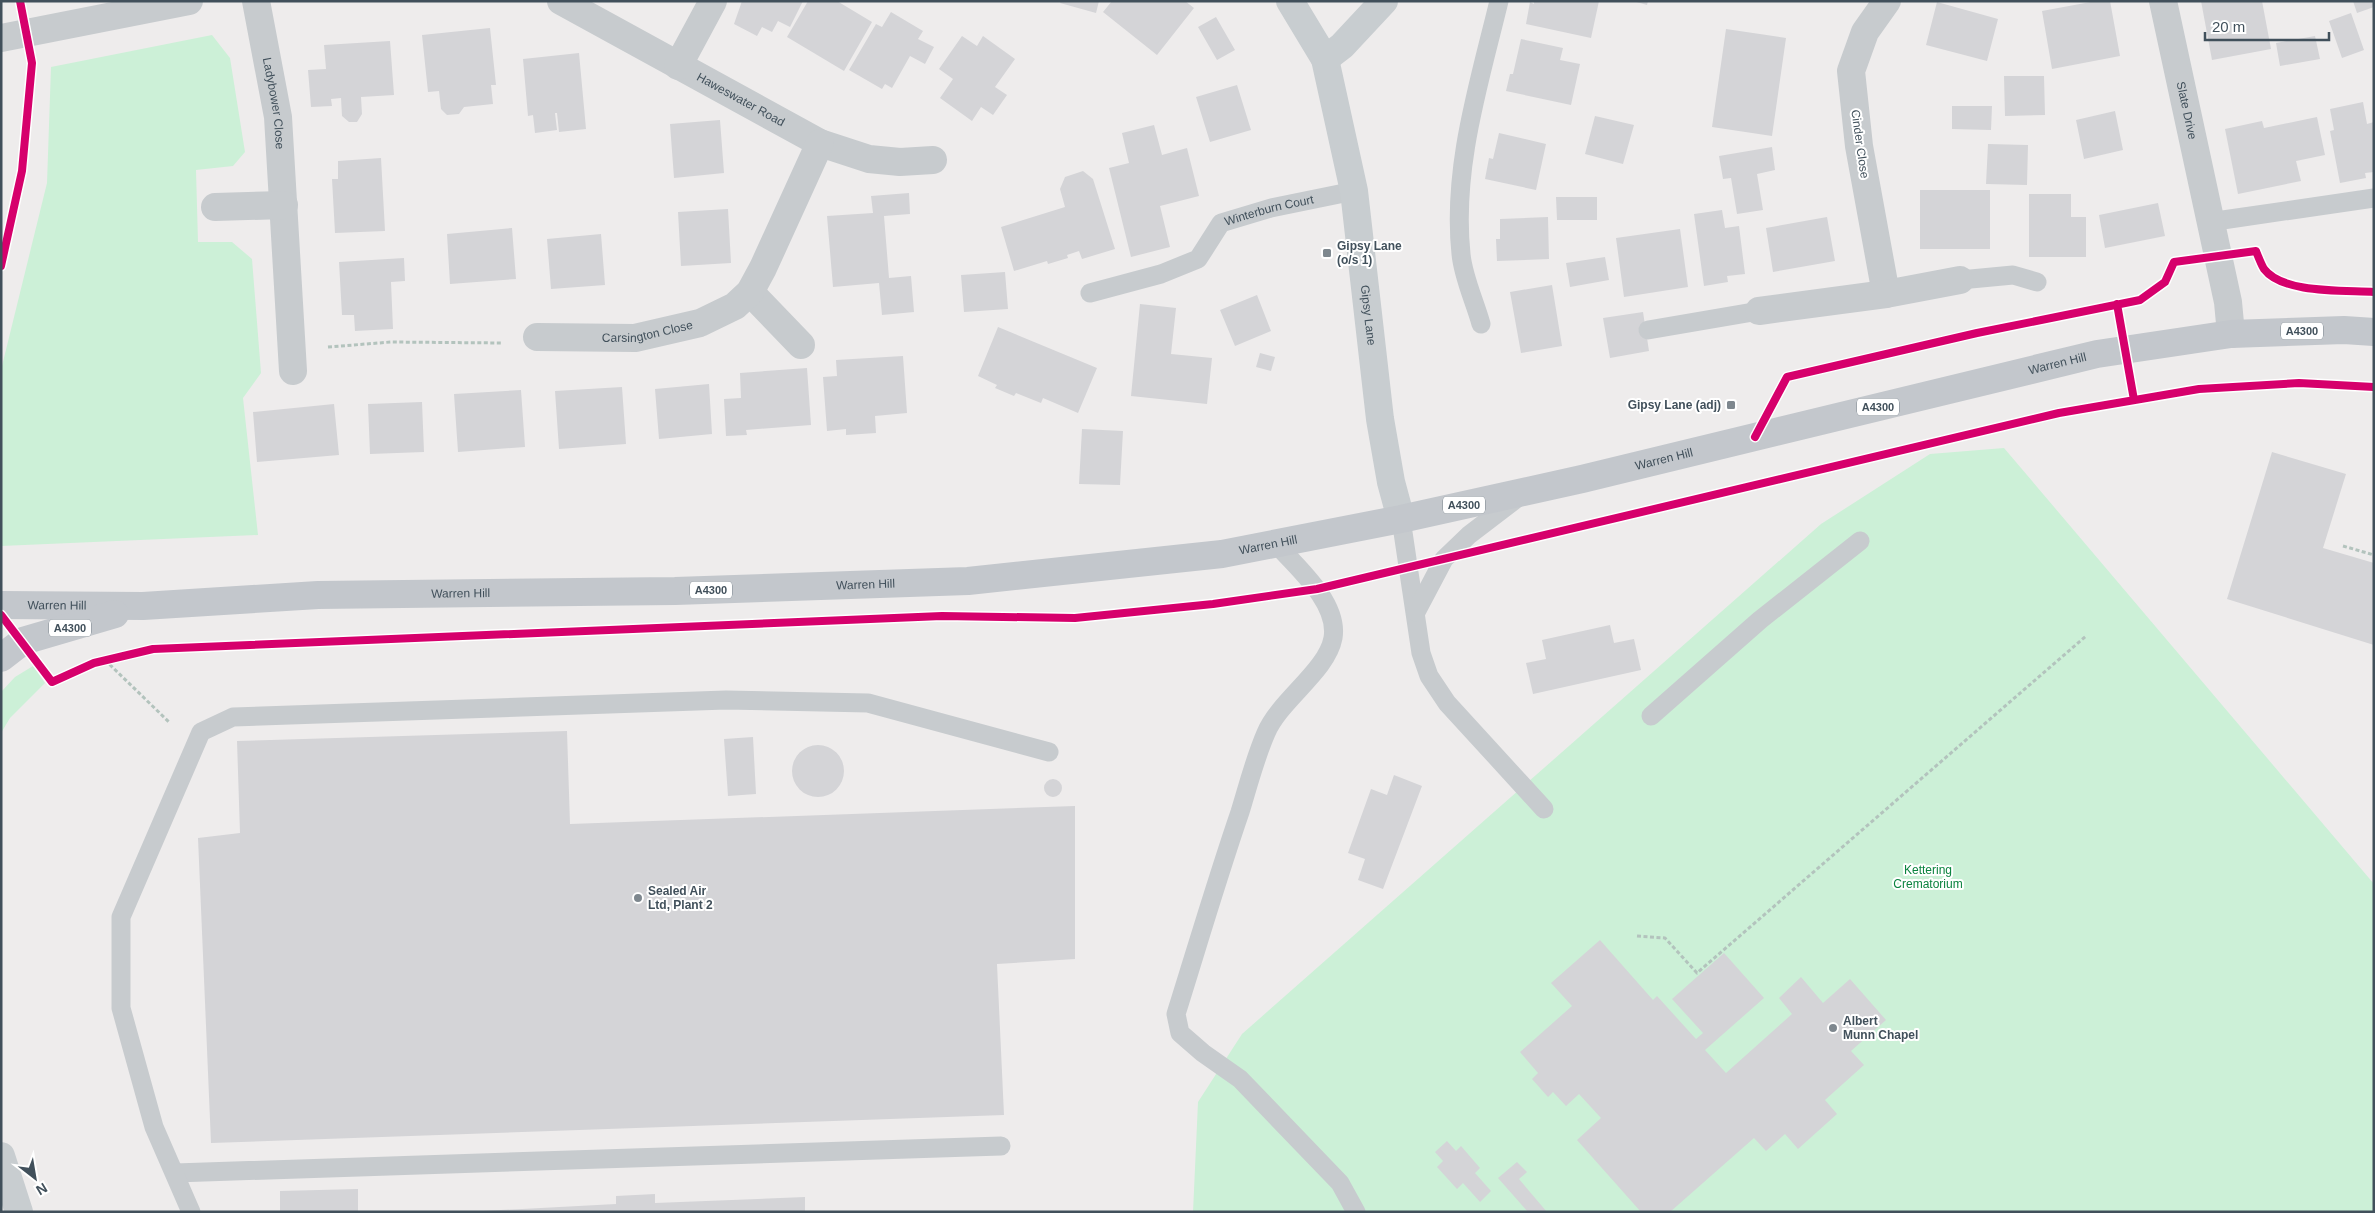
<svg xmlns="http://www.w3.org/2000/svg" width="2375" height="1213" viewBox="0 0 2375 1213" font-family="Arial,sans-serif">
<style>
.green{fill:#ccf0d7}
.building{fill:#d4d4d7}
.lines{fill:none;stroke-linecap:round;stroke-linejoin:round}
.path{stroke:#b3c3bd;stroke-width:3;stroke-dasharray:4 2.5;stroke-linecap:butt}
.lane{stroke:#c7cbce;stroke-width:19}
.street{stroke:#c7cbce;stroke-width:28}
.secondary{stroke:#c8cdd0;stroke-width:28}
.primary{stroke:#c3c7cc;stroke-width:28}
.cycleway-casing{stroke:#fff;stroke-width:11}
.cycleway{stroke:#d6006c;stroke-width:8}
.poi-dot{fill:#7e878e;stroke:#fff;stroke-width:2}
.labels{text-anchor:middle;stroke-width:4;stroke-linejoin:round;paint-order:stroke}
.shield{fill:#fff;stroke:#7a848c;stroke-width:1}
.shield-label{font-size:11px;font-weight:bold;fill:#41505b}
.street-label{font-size:12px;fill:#41505b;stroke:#fff}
.poi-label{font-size:12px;font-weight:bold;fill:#41505b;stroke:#fff;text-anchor:start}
.park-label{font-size:12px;fill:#0b833f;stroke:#fff}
</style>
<rect width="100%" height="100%" fill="#eeecec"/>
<path class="green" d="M212 35 230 58 245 152 233 166 196 170 198 242H232L252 259 261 373 243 398 258 535 1 546V370L47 183 51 67Z
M2004 448 2374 884V1212H1193L1198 1102 1242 1034 1821 524 1930 454Z
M33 666 45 683 10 718 1 733V692L15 677Z"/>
<path class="building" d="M742 1H803L790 27 778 21 772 32 762 27 757 36 734 24Z
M808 1H837L872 22 844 71 787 37Z
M1061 1H1099L1096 13 1060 3Z
M1112 1H1185L1194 8 1157 55 1103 12Z
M1534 1H1599L1591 38 1526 24 1530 2 1534 4Z
M1633 1H1648L1647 5Z
M2096 1H2110L2120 56 2052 69 2042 11Z
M2201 1H2262L2271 49 2212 60Z
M2353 1H2374V7L2357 13Z
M1937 2 1998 19 1987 61 1926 45Z
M891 12 923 31 918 39 934 47 925 64 910 56 892 88 885 84 882 89 849 70 876 24 882 27Z
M2351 13 2364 50 2342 58 2329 21Z
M1216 17 1235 50 1217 60 1198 27Z
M490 28 496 85H491L493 104 464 107 459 114 447 115 441 109 439 91 428 92 422 35Z
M1726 29 1786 38 1772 136 1712 127Z
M962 36 977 46 983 36 1015 59 995 87 1007 95 993 115 981 107 972 121 940 98 953 79 939 69Z
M2315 36 2320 59 2280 66 2276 43Z
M1521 39 1563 48 1560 60 1580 64 1571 105 1506 91 1510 74H1513Z
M390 41 394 95 361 97 362 114 357 122H349L342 116 341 98 331 99 332 106 311 107 308 70 326 69 324 45Z
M579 53 586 129 559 132 557 113H555L557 130 535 133 533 115 528 116 523 59Z
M2004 76H2044L2045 115 2005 116Z
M1237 85 1251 130 1210 142 1196 97Z
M2363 102 2367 124 2374 122V172L2365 173 2366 178 2340 183 2330 131 2334 130 2330 109Z
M1952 106H1992L1991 130 1952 129Z
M2115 111 2123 150 2084 159 2076 120Z
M1595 116 1634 125 1623 164 1585 154Z
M2317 117 2325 155 2296 161 2301 181 2238 194 2225 129 2262 121 2264 128Z
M720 120 724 173 674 178 670 124Z
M1154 125 1162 155 1187 148 1199 196 1160 206 1170 247 1131 257 1109 168 1129 163 1122 133Z
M1499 133 1546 144 1536 190 1485 179 1489 158 1493 159Z
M1988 144 2028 145 2027 185 1986 184Z
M1772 147 1775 170 1757 174 1763 210 1737 214 1731 178 1723 179 1719 156Z
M381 158 385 231 335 233 332 179H338V161Z
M1083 171 1093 179 1115 249 1082 259 1079 251 1067 255 1068 258 1048 264 1047 261 1014 271 1001 227 1065 207 1060 189 1065 177Z
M1920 190H1990V249H1920Z
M909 193 910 214 884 216 889 278 911 276 914 312 882 315 879 283 833 287 827 216 873 213 871 196Z
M2029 194H2071V217H2086V257H2029Z
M1556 197H1597V220H1557Z
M2158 203 2165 236 2105 248 2099 215Z
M728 209 731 263 681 266 678 212Z
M1722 210 1725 228 1739 226 1745 274 1727 276 1728 282 1704 286 1694 214Z
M1548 217 1549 259 1497 261 1496 239H1500V219Z
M1827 217 1835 261 1773 272 1766 228Z
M512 228 516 279 450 284 447 234Z
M1680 229 1688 287 1624 297 1616 238Z
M601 234 605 285 551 289 547 239Z
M1605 257 1609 280 1570 287 1566 263Z
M404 258 405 281 391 282 393 329 355 331 354 315H342L339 262Z
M1005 272 1008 309 964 312 961 275Z
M1552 285 1562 346 1521 353 1510 292Z
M1257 295 1271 331 1235 346 1220 310Z
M1140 304 1176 308 1171 354 1212 358 1207 404 1131 396Z
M1643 312 1649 351 1610 358 1603 318Z
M998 327 1097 368 1078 413 1043 398 1041 403 1016 393 1014 396 995 388 997 385 978 376Z
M1260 353 1275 357 1271 371 1256 367Z
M903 356 907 413 875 416 876 433 846 435V429L827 431 823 377 837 376 836 360Z
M807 368 811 425 746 430 747 435 726 436 724 399 741 398 740 373Z
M709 384 712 434 659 439 655 389Z
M622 387 626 444 559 449 555 391Z
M521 390 525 447 458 452 454 394Z
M422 402 424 452 370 454 368 404Z
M334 404 339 455 257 462 253 412Z
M1082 429 1123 431 1120 485 1079 484Z
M2272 452 2346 474 2323 548 2374 563V645L2227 599Z
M1610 625 1614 643 1634 639 1641 670 1533 694 1526 663 1546 659 1542 640Z
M567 731 570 824 1075 806V959L997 964 1004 1115 211 1143 198 838 240 833 237 741Z
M753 737 756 794 728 796 724 739Z
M792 771a26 26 0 1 1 52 0a26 26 0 1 1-52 0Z
M1394 775 1422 786 1383 889 1358 880 1365 859 1348 853 1371 789 1387 795Z
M1044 788a9 9 0 1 1 18 0a9 9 0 1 1-18 0Z
M1600 940 1653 1000 1657 996 1696 1039 1703 1033 1672 999 1724 953 1764 998 1705 1050 1726 1073 1792 1014 1779 998 1801 977 1823 1003 1850 979 1886 1020 1851 1051 1864 1065 1825 1100 1837 1114 1798 1149 1785 1134 1766 1151 1754 1138 1670 1212H1641L1577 1140 1601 1118 1579 1094 1566 1106 1553 1092 1548 1097 1532 1079 1538 1073 1520 1052 1572 1006 1551 983Z
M1447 1141 1456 1151 1461 1146 1480 1168 1475 1173 1491 1191 1480 1202 1463 1183 1457 1189 1437 1167 1443 1161 1435 1152Z
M1517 1162 1527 1172 1519 1179 1547 1212H1528L1498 1178Z
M358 1189V1212H280V1191Z
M655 1194V1203L805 1197V1212H464L616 1204V1196Z"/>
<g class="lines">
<path class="path" d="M328 347 391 342 502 343
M2343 546 2374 555
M105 660 170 723
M1637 936 1665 938 1697 973 2086 636"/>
<g class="lane">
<path d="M2209 222 2374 198"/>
<path d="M1960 280 2013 275 2037 282"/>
<path id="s1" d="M1090 293 1161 274 1198 259 1221 223 1271 208 1354 191"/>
<path d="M1481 324C1475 302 1463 277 1461 254 1452 168 1479 84 1499 1"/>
<path d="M1648 330 1759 311"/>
<path d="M1401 519 1421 653 1429 676 1447 703 1544 809"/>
<path d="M1276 544C1297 567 1339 603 1333 638 1327 671 1280 700 1266 733 1255 758 1248 786 1240 812 1217 879 1197 947 1176 1014L1180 1033 1203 1053 1240 1079 1340 1183 1356 1212"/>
<path d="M1416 612 1444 559 1469 535 1520 496"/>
<path d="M1651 716 1760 620 1860 541"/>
<path d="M175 1173 1001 1146"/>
<path d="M191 1212 154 1127 121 1008V917L201 732 233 717 726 700 868 703 1049 752"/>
</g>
<g class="street">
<path id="s2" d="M256 1 278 117 293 371"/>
<path id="s3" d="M561 1 820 143 869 159 900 162 933 160"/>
<path id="s4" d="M2163 1 2228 302 2231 334"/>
<path d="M1 38 189 1"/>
<path d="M678 66 713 1"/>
<path d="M215 207 284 205"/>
<path d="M750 292 801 345"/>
<path d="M1886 294 1859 146 1851 71 1865 32 1887 1"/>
<path d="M1759 311 1886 294 1960 280"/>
<path id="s5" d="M537 337 635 338 700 323 735 306 750 292 763 268 820 143"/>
</g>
<g class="secondary">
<path id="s6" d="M1290 1 1325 59 1354 191 1380 419 1391 482 1401 519"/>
<path d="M1325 59 1342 46 1384 1"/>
<path d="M1 1156 19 1212"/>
</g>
<g class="primary">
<path id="s7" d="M1 605 143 606 318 595 675 591 968 581 1222 554 1401 519 1582 479 2097 354 2231 334 2344 330 2374 332"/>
<path d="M1 658 23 641 115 614"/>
</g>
<g class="cycleway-casing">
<path id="cycleway" d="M1 266 22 171 32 63 20 1
M2117 304 2134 400
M1755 437 1787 377 1977 333 2140 300 2165 282 2174 262 2256 251C2258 256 2261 264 2264 269 2283 294 2345 290 2374 292
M1 615 52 682 94 663 153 649 942 616 1075 618 1213 604 1317 589 2059 413 2199 389 2299 383 2374 387"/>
</g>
<use href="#cycleway" class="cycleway"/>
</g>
<g class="poi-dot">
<rect x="1322" y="248" width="10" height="10" rx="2.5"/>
<rect x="1726" y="400" width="10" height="10" rx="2.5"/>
<circle cx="638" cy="898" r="5"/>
<circle cx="1833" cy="1028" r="5"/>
</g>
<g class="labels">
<g class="shield">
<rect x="2281" y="322.5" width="42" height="17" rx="4"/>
<rect x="1857" y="398.5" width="42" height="17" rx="4"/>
<rect x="1443" y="496.5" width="42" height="17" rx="4"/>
<rect x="690" y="581.5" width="42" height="17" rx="4"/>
<rect x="49" y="619.5" width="42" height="17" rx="4"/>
</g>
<g class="shield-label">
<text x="2302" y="335">A4300</text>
<text x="1878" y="411">A4300</text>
<text x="1464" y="509">A4300</text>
<text x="711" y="594">A4300</text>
<text x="70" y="632">A4300</text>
</g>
<g class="street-label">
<text dy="4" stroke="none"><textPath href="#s3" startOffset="205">Haweswater Road</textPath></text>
<text dy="4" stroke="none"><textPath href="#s2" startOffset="104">Ladybower Close</textPath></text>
<text dy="4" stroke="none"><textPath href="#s4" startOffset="112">Slate Drive</textPath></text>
<text transform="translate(1860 144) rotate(82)" y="4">Cinder Close</text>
<text dy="4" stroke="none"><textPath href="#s1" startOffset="206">Winterburn Court</textPath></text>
<text dy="4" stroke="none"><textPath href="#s6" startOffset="328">Gipsy Lane</textPath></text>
<text dy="4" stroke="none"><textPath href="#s5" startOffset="111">Carsington Close</textPath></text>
<text dy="4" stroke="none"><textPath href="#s7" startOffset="2080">Warren Hill</textPath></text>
<text dy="4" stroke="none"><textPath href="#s7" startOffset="1675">Warren Hill</textPath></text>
<text dy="4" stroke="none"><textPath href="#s7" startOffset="1270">Warren Hill</textPath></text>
<text dy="4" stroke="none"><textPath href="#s7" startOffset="865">Warren Hill</textPath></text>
<text dy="4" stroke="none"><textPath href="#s7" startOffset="460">Warren Hill</textPath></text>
<text dy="4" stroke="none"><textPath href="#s7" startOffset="56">Warren Hill</textPath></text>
</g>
<g class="poi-label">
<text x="1337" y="250">Gipsy Lane<tspan x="1337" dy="14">(o/s 1)</tspan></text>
<text x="1721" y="409" text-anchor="end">Gipsy Lane (adj)</text>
<text x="648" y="895">Sealed Air<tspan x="648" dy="14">Ltd, Plant 2</tspan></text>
<text x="1843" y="1025">Albert<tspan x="1843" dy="14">Munn Chapel</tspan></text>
</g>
<g class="park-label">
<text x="1928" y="874">Kettering<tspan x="1928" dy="14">Crematorium</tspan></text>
</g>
</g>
<rect width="2375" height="1213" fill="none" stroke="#41505b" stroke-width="5"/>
<g transform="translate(35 1178) rotate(149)" stroke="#ffffff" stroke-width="4" paint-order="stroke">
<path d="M0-4L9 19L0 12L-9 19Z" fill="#41505b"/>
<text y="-8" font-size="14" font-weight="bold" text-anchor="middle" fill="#41505b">N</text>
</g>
<path d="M2205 32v8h124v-8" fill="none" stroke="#41505b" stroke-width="2.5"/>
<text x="2212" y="32" font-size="15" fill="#41505b" stroke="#ffffff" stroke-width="4" paint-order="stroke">20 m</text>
</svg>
